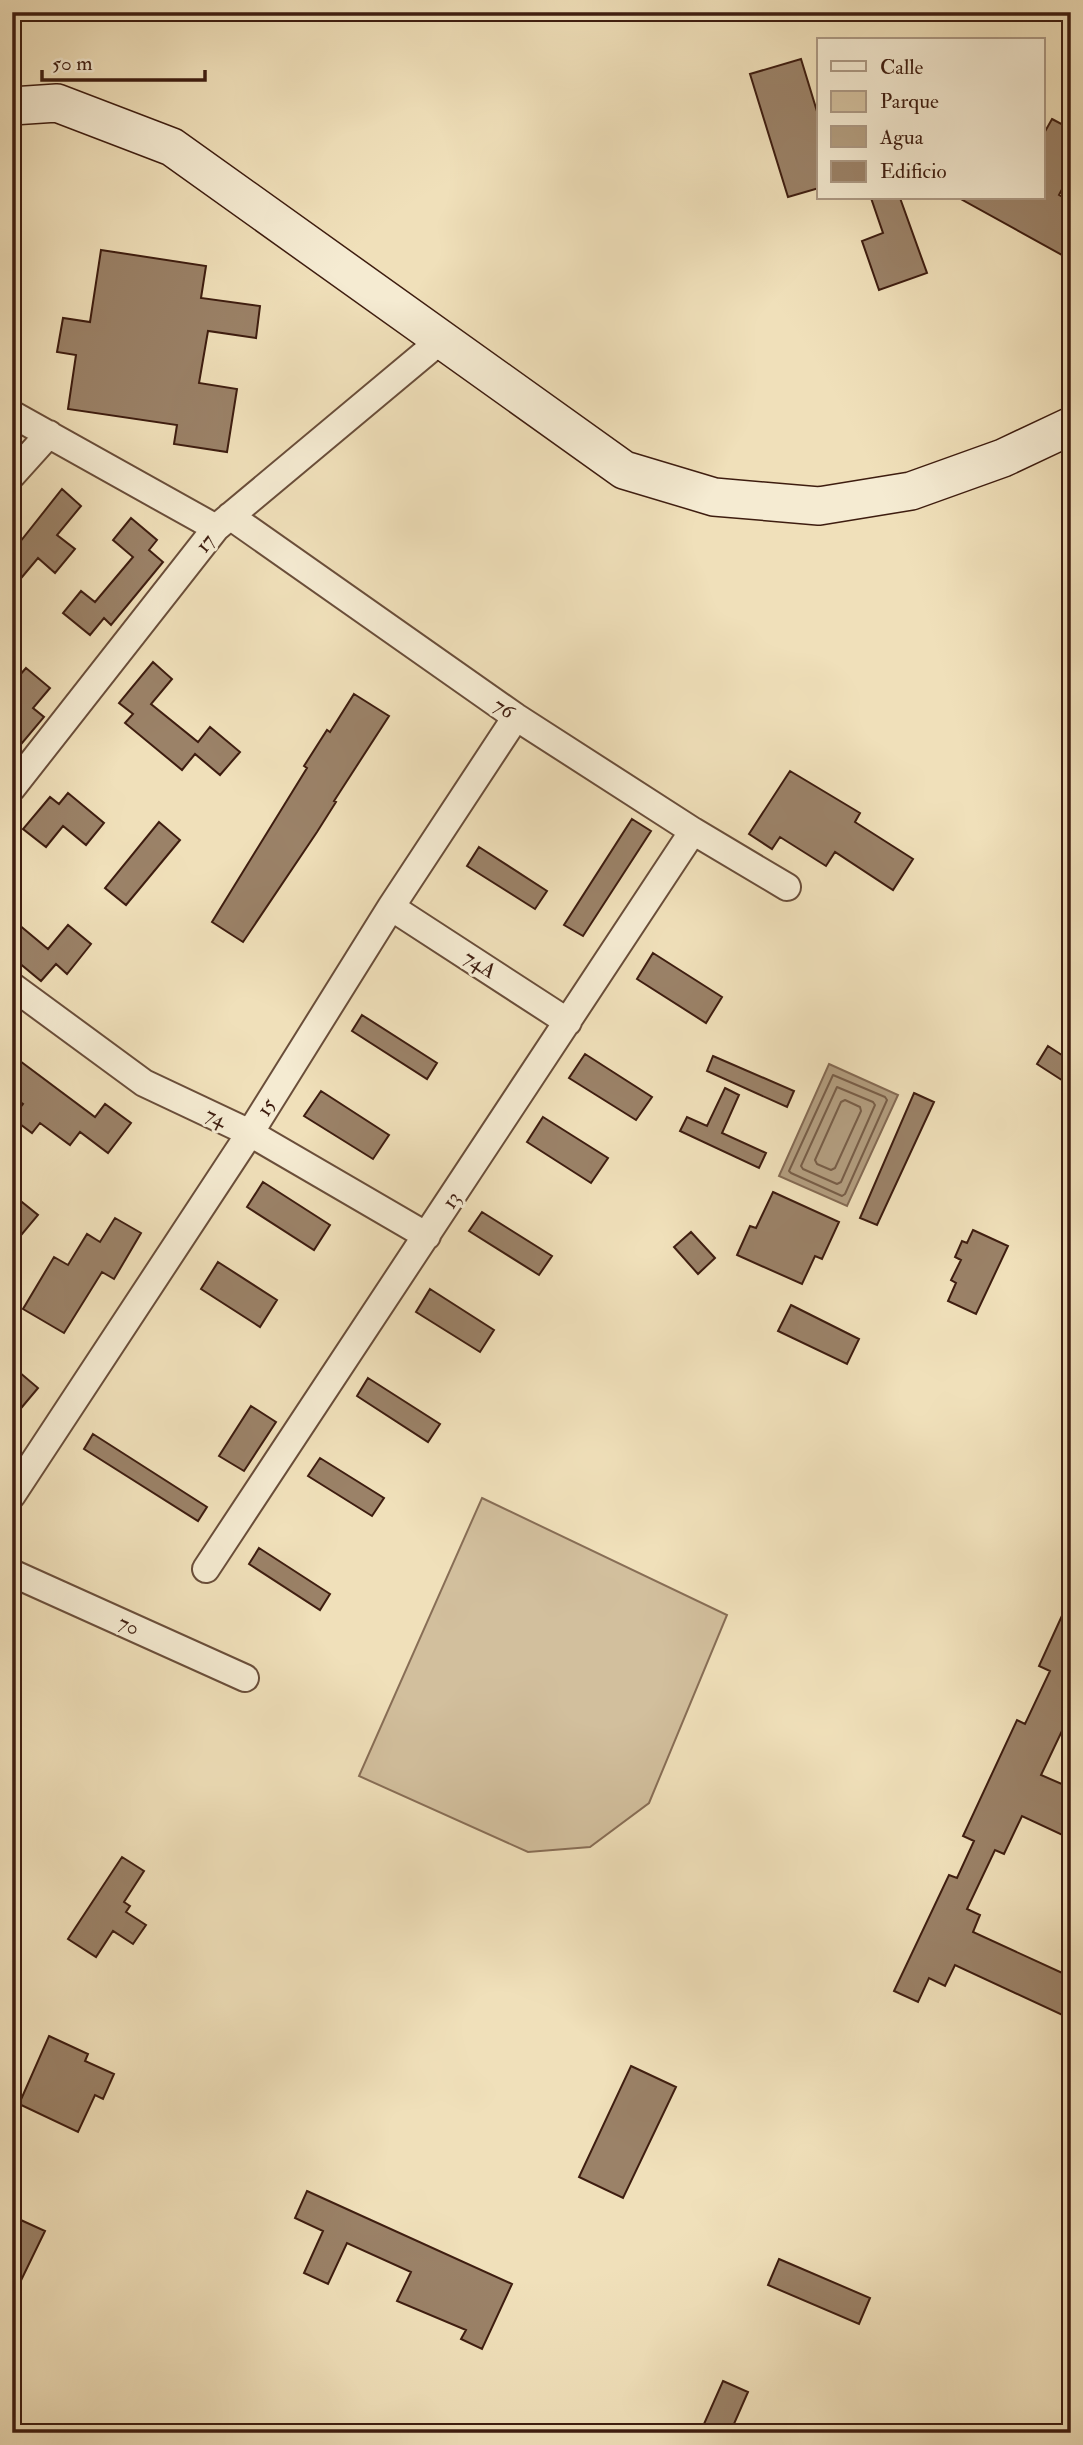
<svg xmlns="http://www.w3.org/2000/svg" width="1083" height="2445" viewBox="0 0 1083 2445" font-family="'IM FELL Double Pica',serif">
<style>
.green{fill:#d2bf9d;stroke:#886e56;stroke-width:2}
.water{fill:#b39e80;stroke:#846a53;stroke-width:2}
.lines{fill:none;stroke-linecap:round;stroke-linejoin:round}
.shore{stroke:#785e48;stroke-width:2}
.building{fill:#9b8268;stroke:#3e1d10;stroke-width:2}
.street-casing{stroke:#6a4e3a;stroke-width:30}
.secondary-casing{stroke:#3e1d10;stroke-width:40}
.street{stroke:#f5ebd2;stroke-width:26}
.secondary{stroke:#f5ebd2;stroke-width:37}
.labels{text-anchor:middle;stroke-width:6;stroke-linejoin:round;paint-order:stroke}
.street-label{font-size:21px;fill:#3e1d10;stroke:#f5ebd2}
</style>
<rect width="100%" height="100%" fill="#f0e0ba"/>
<filter id="stains"><feTurbulence type="fractalNoise" baseFrequency=".00286" numOctaves="4"/><feColorMatrix values="0 0 0 0 .2 0 0 0 0 .09 0 0 0 0 .02 0 0 0 .5 -.17"/></filter>
<radialGradient id="worn" r=".72"><stop offset=".6" stop-color="#630" stop-opacity="0"/><stop offset="1" stop-color="#630" stop-opacity=".3"/></radialGradient>
<path class="green" d="M482 1498 727 1615 649 1803 590 1847 528 1852 359 1776Z"/>
<path class="water" d="M829 1064 898 1095 847 1206 779 1176Z"/>
<g class="lines">
<path class="shore" d="M833 1075 885 1097 887 1100 845 1194 842 1196 791 1173 789 1171Z
M837 1087 873 1102 875 1105 841 1182 837 1184 803 1169 801 1166Z
M845 1100 860 1107 861 1111 835 1168 831 1170 817 1164 815 1160 841 1102Z"/>
</g>
<path class="building" d="M801 59 819 118V188L788 197 750 74Z
M1052 119 1071 129V173L1059 195 1071 202V260L959 198H1043V135Z
M871 198H900L927 273 879 290 862 241 883 233Z
M101 250 206 266 201 298 260 306 256 338 208 331 199 383 237 389 227 452 174 444 177 425 68 409 76 355 57 352 63 318 90 322Z
M62 489 81 506 57 535 75 549 55 573 38 558 12 589V552Z
M131 518 157 540 149 550 163 562 111 625 104 618 90 635 63 613 81 591 95 602 133 557 113 540Z
M153 662 172 679 151 704 198 742 210 727 240 752 220 775 195 754 182 770 125 723 133 714 119 703Z
M26 668 50 688 33 708 44 717 12 755V717L20 707 12 701V684Z
M354 694 389 716 334 801 336 802 317 832 243 942 212 922 307 768 304 766 327 730 330 732Z
M790 771 860 813 855 822 913 859 893 890 835 852 826 866 780 837 772 849 749 834Z
M68 793 104 823 86 845 63 826 46 847 23 829 50 797 59 804Z
M632 819 651 831 583 936 564 925Z
M159 822 180 840 126 905 105 888Z
M479 847 547 891 535 909 467 866Z
M12 919 48 949 68 925 91 944 67 974 56 964 41 981 12 957Z
M653 953 722 997 706 1023 637 979Z
M362 1015 437 1063 427 1079 352 1031Z
M1048 1046 1071 1061V1086L1037 1064Z
M585 1054 652 1097 636 1120 569 1078Z
M12 1055 95 1117 105 1104 131 1123 108 1153 80 1132 70 1145 40 1123 32 1133 12 1118 23 1104 12 1096Z
M713 1056 794 1091 787 1107 707 1071Z
M725 1088 739 1095 722 1133 766 1153 759 1168 680 1131 687 1117 707 1126Z
M321 1091 389 1135 373 1159 304 1116Z
M914 1093 934 1102 877 1225 860 1218Z
M543 1117 608 1158 591 1183 527 1142Z
M263 1182 330 1225 314 1250 247 1207Z
M773 1192 839 1222 822 1259 815 1256 802 1284 737 1255 750 1226 756 1228Z
M12 1194 38 1215 12 1246Z
M482 1212 552 1256 539 1275 469 1231Z
M115 1218 141 1233 114 1279 102 1272 64 1333 23 1309 54 1257 68 1265 87 1234 100 1242Z
M973 1230 1008 1246 976 1314 948 1301 956 1283 951 1280 961 1260 955 1257 962 1241 967 1243Z
M691 1232 715 1258 698 1274 674 1247Z
M218 1262 277 1300 260 1327 201 1289Z
M430 1289 494 1330 480 1352 416 1312Z
M791 1305 859 1339 847 1364 778 1331Z
M12 1366 38 1388 12 1419Z
M368 1378 440 1424 428 1442 357 1396Z
M251 1406 276 1422 244 1471 219 1456Z
M93 1434 207 1507 198 1521 84 1449Z
M320 1458 384 1498 372 1516 308 1476Z
M259 1548 330 1594 320 1610 249 1564Z
M1071 1596V1712L1041 1775 1071 1788V1839L1022 1816 1004 1854 995 1850 967 1909 980 1915 973 1932 1071 1977V2019L955 1965 945 1986 929 1978 918 2002 894 1991 949 1875 957 1878 974 1841 963 1836 1017 1720 1025 1724 1050 1671 1039 1666Z
M122 1857 144 1871 124 1902 130 1906 126 1912 146 1925 133 1944 113 1931 96 1957 68 1939Z
M49 2036 88 2054 85 2061 114 2074 103 2099 95 2095 78 2132 19 2104Z
M631 2066 676 2087 623 2198 579 2177Z
M307 2191 512 2284 482 2349 461 2339 466 2330 397 2301 411 2272 347 2243 328 2284 304 2273 323 2231 295 2218Z
M12 2216 45 2231 12 2299Z
M779 2259 870 2298 859 2324 768 2285Z
M723 2381 748 2392 730 2433H700Z"/>
<g class="lines">
<g class="street-casing">
<path id="street" d="M12 414 216 528
M12 475 49 434
M230 516 516 717 693 831 787 887
M12 788 216 528 441 340
M391 907 568 1022
M12 986 144 1083 250 1133 427 1236
M12 1495 250 1133 391 907 516 717
M206 1569 693 831
M12 1573 245 1678"/>
</g>
<g class="secondary-casing">
<path id="secondary" d="M12 106 57 103 172 147 624 470 714 497 819 506 911 491 1003 458 1071 426"/>
</g>
<use href="#street" class="street"/>
<use href="#secondary" class="secondary"/>
</g>
<g class="labels">
<g class="street-label">
<text transform="translate(205 543) rotate(-52)" y="7">17</text>
<text transform="translate(504 708) rotate(34)" y="7">76</text>
<text transform="translate(480 964) rotate(33)" y="7">74A</text>
<text transform="translate(266 1107) rotate(-58)" y="7">15</text>
<text transform="translate(216 1117) rotate(25)" y="7">74</text>
<text transform="translate(451 1200) rotate(-57)" y="7">13</text>
<text transform="translate(129 1625) rotate(24)" y="7">70</text>
</g>
</g>
<rect width="1083" height="2445" fill="none" stroke="#f0e0ba" stroke-width="42"/>
<rect x="14" y="14" width="1055" height="2417" fill="none" stroke="#3e1d10" stroke-width="3.5"/>
<rect x="21" y="21" width="1041" height="2403" fill="none" stroke="#3e1d10" stroke-width="2"/>
<rect x="817" y="38" width="228" height="161" fill="#f5ebd2" stroke="#ac9984" stroke-width="2"/>
<rect x="831" y="61" width="35" height="10" fill="#f5ebd2" stroke="#ac9984" stroke-width="2"/>
<text x="880" y="74" font-size="21" fill="#3e1d10">Calle</text>
<rect x="831" y="91" width="35" height="21" fill="#d2bf9d" stroke="#ac9984" stroke-width="2"/>
<text x="880" y="108" font-size="21" fill="#3e1d10">Parque</text>
<rect x="831" y="126" width="35" height="21" fill="#b39e80" stroke="#ac9984" stroke-width="2"/>
<text x="880" y="144" font-size="21" fill="#3e1d10">Agua</text>
<rect x="831" y="161" width="35" height="21" fill="#9b8268" stroke="#ac9984" stroke-width="2"/>
<text x="880" y="178" font-size="21" fill="#3e1d10">Edificio</text>
<path d="M42 70v10h163v-10" fill="none" stroke="#3e1d10" stroke-width="3.5"/>
<text x="52" y="70" font-size="21" fill="#3e1d10" stroke="#f5ebd2" stroke-width="5" paint-order="stroke">50 m</text>
<rect width="100%" height="100%" filter="url(#stains)"/>
<rect width="100%" height="100%" fill="url(#worn)"/>
</svg>
